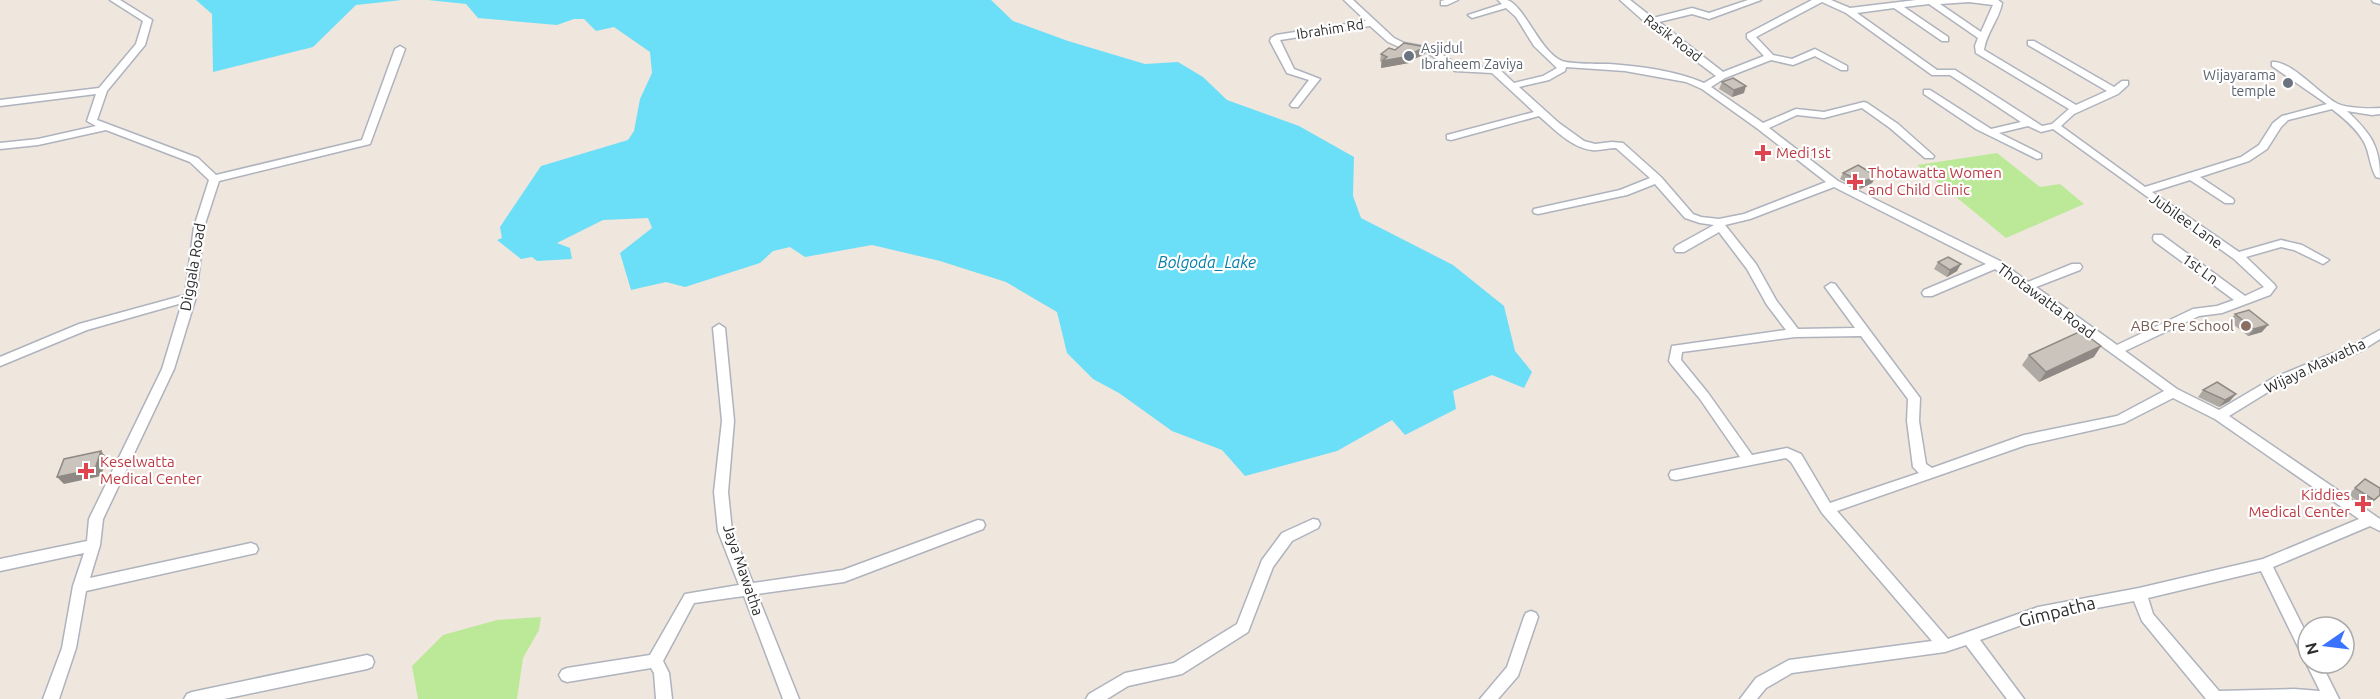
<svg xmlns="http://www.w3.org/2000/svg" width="2380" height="699" viewBox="0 0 2380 699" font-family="Ubuntu,sans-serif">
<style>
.green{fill:#bbe997}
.water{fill:#6bdff7}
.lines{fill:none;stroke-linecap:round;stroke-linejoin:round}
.street-casing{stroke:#aeb3bd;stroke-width:3}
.street{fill:#fff;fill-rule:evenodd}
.wall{fill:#afa9a3}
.shaded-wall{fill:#8e8984}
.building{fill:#cbc4bd;stroke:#8e8984;stroke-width:1.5}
.worship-dot{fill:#6b7280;stroke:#fff;stroke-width:2}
.health-dot{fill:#e0444e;stroke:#fff;stroke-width:2}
.education-dot{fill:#8d6e63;stroke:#fff;stroke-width:2}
.labels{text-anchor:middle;stroke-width:4.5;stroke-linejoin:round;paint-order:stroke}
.far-street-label{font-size:14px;fill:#2d2d2d;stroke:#fff}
.far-worship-label{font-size:14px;fill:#5b616d;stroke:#fff;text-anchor:start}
.health-label{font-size:15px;fill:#be3a42;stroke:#fff;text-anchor:start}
.street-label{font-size:15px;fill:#2d2d2d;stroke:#fff}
.education-label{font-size:15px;fill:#785e54;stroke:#fff;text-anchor:end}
.water-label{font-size:16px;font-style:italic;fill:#0480a9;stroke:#fff}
.near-street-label{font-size:18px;fill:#2d2d2d;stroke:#fff}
</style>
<rect width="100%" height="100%" fill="#efe6de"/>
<path class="green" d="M1997 153 2040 187 2060 184 2084 204 2006 238 1917 165Z
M541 617 539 630 523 658 517 699H418L412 666 443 635 497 620Z"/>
<path class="water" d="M196 0H402L356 5 313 47 213 72 212 14Z
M428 0H991L1013 21 1068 41 1145 64 1178 62 1203 77 1227 100 1299 126 1354 157 1353 196 1361 218 1453 265 1504 306 1515 351 1532 372 1524 388 1492 375 1453 391 1456 409 1405 435 1392 420 1337 451 1245 476 1222 450 1172 431 1119 393 1093 379 1067 353 1057 312 1006 282 940 261 872 245 805 257 790 247 773 251 760 263 685 287 666 282 631 290 620 253 652 228 648 218 603 220 557 243 570 248 572 259 537 261 532 257 521 259 497 240 502 238 500 227 541 166 628 140 634 131 640 99 652 73 650 52 614 27 596 31 584 19H574L557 25 478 18 466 4Z"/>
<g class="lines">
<g class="street-casing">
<path id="street" d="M110 0H120L152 20 145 45 107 91 97 120 198 158 216 175 362 140 395 49 400 46 405 49 370 144 219 181 204 227 196 297 174 369 103 519 100 545 90 578 251 543 256 545 258 549 256 553 86 591 76 648 59 699H43L62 648 73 586 84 553 0 571V559L87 541 89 519 162 369 182 303 87 330 0 366V357L79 324 185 295 194 227 209 180 190 162 106 130 38 145 0 149V143L38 139 96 126 87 121 96 94 0 106V100L99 88 136 44 143 21Z
M1344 0H1353L1394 38 1404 43 1432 48 1460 66 1498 68 1514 83 1543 76 1557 68 1534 46 1516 17 1506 8 1472 18 1468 15 1502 4 1498 0C1501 0 1504 0 1507 0 1525 6 1539 51 1562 61 1570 64 1599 64 1609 64 1640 66 1676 71 1704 83L1716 76 1647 24 1620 0H1630L1653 18 1692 8 1709 13 1748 0H1761L1709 19 1692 14 1659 22 1723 72 1764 56 1747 38V34L1812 0H1831L1850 8 1916 0H1998L2002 3C1999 20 1986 33 1984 50L2076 105 2107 91 2028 45V41H2034L2114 87 2122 81H2128V85L2118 94 2074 114 2061 126 2145 187 2241 157 2259 145 2273 123 2282 116 2327 104 2272 66V62C2291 60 2321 96 2338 104 2347 108 2370 109 2380 108V114L2372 115 2347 111C2370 133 2380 145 2380 178L2376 177C2371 168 2370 159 2367 149 2362 133 2345 119 2332 109L2288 120 2281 127 2267 149 2249 161 2200 177 2233 199 2234 201 2233 203H2225L2190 180 2152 192 2239 252 2281 240 2302 245 2329 260 2323 264 2294 250 2281 247 2246 257 2274 284 2276 287 2270 295 2222 313 2199 316 2125 351 2177 389 2219 410 2273 378 2353 345 2380 330V339L2361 351 2281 384 2229 416 2380 519V531L2370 526 2273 567 2308 637V663H2321L2339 699H2206L2142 621 2134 601 2038 619 1980 640 2024 699H2007L1966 645 1945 652 1792 673 1766 688 1757 699H1740L1756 678 1789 660 1932 641 1822 513 1791 462 1786 458 1676 480 1671 479 1669 475 1671 471 1676 470 1740 457 1700 399 1671 364 1669 361 1672 346 1786 330 1767 305 1747 269 1719 232 1684 252H1676L1674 249 1676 246 1714 225 1700 223 1685 218 1655 184 1627 195 1538 214 1534 213 1533 211 1534 209 1620 190 1650 178 1616 148C1608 148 1600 151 1592 150 1572 148 1554 129 1539 116L1451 140 1447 139V135L1534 112 1492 73 1455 71 1426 52 1399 47 1388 42 1370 26 1280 40 1294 69 1320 79 1298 107H1292L1290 105 1309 80 1287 73 1270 41 1271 38 1276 35 1366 21ZM1822 2 1846 13 1932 75H1950L2021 122 1991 129 1930 90H1924V94L1976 129 2037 159 2041 158V154L1999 133 2028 126 2041 132 2053 129 2234 259 2264 287 2245 296 2162 235H2154L2153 238 2154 241 2234 300 2217 306 2193 309 2117 345 2036 287 2080 270 2082 267 2080 264H2072L2028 282 2000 261 1838 181 1769 128 1797 115 1824 118 1862 108 1890 128 1925 158H1933L1934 156 1898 124 1867 103 1864 102 1824 112 1796 109 1763 123 1711 87 1725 78 1771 60 1793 65 1815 56 1841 70H1847V66L1815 49 1792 59 1773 55 1756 37ZM1969 2 1993 5 1981 32 1940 4ZM1929 4 1978 38 1975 46 1976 53 2069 109 2052 124 2042 126 1955 70H1937L1857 13 1894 8 1942 41H1948V37L1904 7ZM1566 67 1625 71 1686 82 1702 89 1758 129 1826 182 1744 214 1719 219 1701 217 1693 214 1661 177 1623 143 1612 142 1595 144 1584 141 1559 123 1519 87 1549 80 1565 71ZM1834 187 1986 264 1924 290 1922 293 1924 296H1932L1995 269 2164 391 2117 416 2024 435 1932 468 1926 464 1919 421 1920 398 1835 284 1831 283 1825 287 1855 328 1798 329 1776 300 1756 264 1725 225 1750 219ZM1861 336 1908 399 1907 421 1913 467 1919 473 1830 503 1801 454 1787 448 1752 455 1708 393 1681 360 1682 352 1795 337ZM2173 398 2215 419 2359 519 2263 559 2139 588 2038 607 1948 639 1837 511 2026 445 2124 423ZM2261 571 2303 657 2308 658 2306 663 2320 691 2294 689 2219 691 2153 614 2148 598Z
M1445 0H1458L1447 5H1441V1Z
M2372 0H2380V4L2373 2Z
M719 324 725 328 734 421 728 492 732 531 753 583 843 570 978 520 983 521 985 525 983 529 844 582 757 594 799 699H783L744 596 694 603 663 661 669 673 672 699H656L654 673 651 668 567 682 562 680 559 675 562 670 567 668 650 655 685 594 739 585 718 531 714 492 722 421 713 328Z
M1313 519 1318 520 1320 524 1318 528 1292 541 1273 567 1248 632 1182 674 1128 686 1107 699H1086L1089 694 1125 673 1174 663 1237 624 1262 560 1282 533Z
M1531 611 1536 613 1538 617 1518 676 1498 699H1480L1507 667 1524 617 1526 613Z
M367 655 372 657 374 662 372 667 367 669 224 699H184L187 694 192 692Z"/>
</g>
<use href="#street" class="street"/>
</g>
<path class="wall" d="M1426 47 1425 54 1410 61 1409 63 1381 68V62L1380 61 1381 54 1395 50Z
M1722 82 1744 93 1732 97 1719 89Z
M1843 173 1876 176 1872 183 1860 189 1840 179Z
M1938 262 1957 271 1947 277 1934 269Z
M2235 314 2262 332 2248 336 2229 321Z
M2029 355 2094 357 2039 382 2022 365Z
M2203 390 2230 401 2219 407 2198 397Z
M2355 488 2380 495 2367 507 2348 495Z"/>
<path class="shaded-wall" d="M1426 47 1425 54 1410 61 1409 63 1381 68 1382 61 1408 55Z
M1746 86 1744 93 1732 97 1734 90Z
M1876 176 1872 183 1860 189 1863 182Z
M1961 264 1957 271 1947 277 1950 270Z
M2268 325 2262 332 2248 336 2254 329Z
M2101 346 2094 357 2039 382 2046 372Z
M2236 394 2230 401 2219 407 2225 400Z
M101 451 107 458 101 476 64 484 57 477Z"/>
<path class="building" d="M1404 43 1426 47 1408 55 1410 56 1382 61 1387 57 1381 54 1389 48 1395 50Z
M1733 78 1746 86 1734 90 1722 82Z
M1858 165 1876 176 1863 182 1843 173Z
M1948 257 1961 264 1950 270 1938 262Z
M2249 310 2268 325 2254 329 2235 314Z
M2081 331 2101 346 2046 372 2029 355Z
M2217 382 2236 394 2225 400 2203 390Z
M101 451 95 469 57 477 64 459Z
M2365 479 2380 488V495L2374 500 2355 488Z"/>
<g class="worship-dot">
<circle cx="1409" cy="56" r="6"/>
<circle cx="2288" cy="83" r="6"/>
</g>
<g class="health-dot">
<path d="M1760 144h6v6h6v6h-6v6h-6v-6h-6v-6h6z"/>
<path d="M1852 173h6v6h6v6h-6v6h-6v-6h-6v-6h6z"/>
<path d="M83 462h6v6h6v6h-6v6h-6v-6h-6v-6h6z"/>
<path d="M2360 495h6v6h6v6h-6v6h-6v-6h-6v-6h6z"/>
</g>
<circle class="education-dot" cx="2246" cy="326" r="6"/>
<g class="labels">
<g class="far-street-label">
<text transform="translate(1330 29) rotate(-9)" y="5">Ibrahim Rd</text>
<text transform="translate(1673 38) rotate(37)" y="5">Rasik Road</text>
</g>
<g class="far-worship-label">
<text x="1421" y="53">Asjidul<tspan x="1421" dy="16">Ibraheem Zaviya</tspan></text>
<text x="2276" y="80" text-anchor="end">Wijayarama<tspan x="2276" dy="16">temple</tspan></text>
</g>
<g class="health-label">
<text x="1776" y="158">Medi1st</text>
<text x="1868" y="178">Thotawatta Women<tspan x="1868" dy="17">and Child Clinic</tspan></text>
<text x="100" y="467">Keselwatta<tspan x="100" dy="17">Medical Center</tspan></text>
<text x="2350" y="500" text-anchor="end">Kiddies<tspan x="2350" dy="17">Medical Center</tspan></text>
</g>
<g class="street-label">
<text transform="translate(2186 221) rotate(35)" y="5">Jubilee Lane</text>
<text transform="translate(193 267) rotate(-80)" y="5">Diggala Road</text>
<text transform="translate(2200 269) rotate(36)" y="5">1st Ln</text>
<text transform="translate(2046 301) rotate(36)" y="5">Thotawatta Road</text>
<text transform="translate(2315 366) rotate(-25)" y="5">Wijaya Mawatha</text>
<text transform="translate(743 570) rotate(71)" y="5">Jaya Mawatha</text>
</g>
<g class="education-label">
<text x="2234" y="331">ABC Pre School</text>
</g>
<g class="water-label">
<text x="1207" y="268">Bolgoda_Lake</text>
</g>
<g class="near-street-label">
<text transform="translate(2057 612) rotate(-14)" y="6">Gimpatha</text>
</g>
</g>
<g transform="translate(2326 645) rotate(256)"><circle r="28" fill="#ffffff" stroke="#ababab" stroke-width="1.5"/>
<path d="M0-4.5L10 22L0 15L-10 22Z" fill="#3b72ff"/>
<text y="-9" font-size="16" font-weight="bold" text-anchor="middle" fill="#2d2d2d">N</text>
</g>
</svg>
